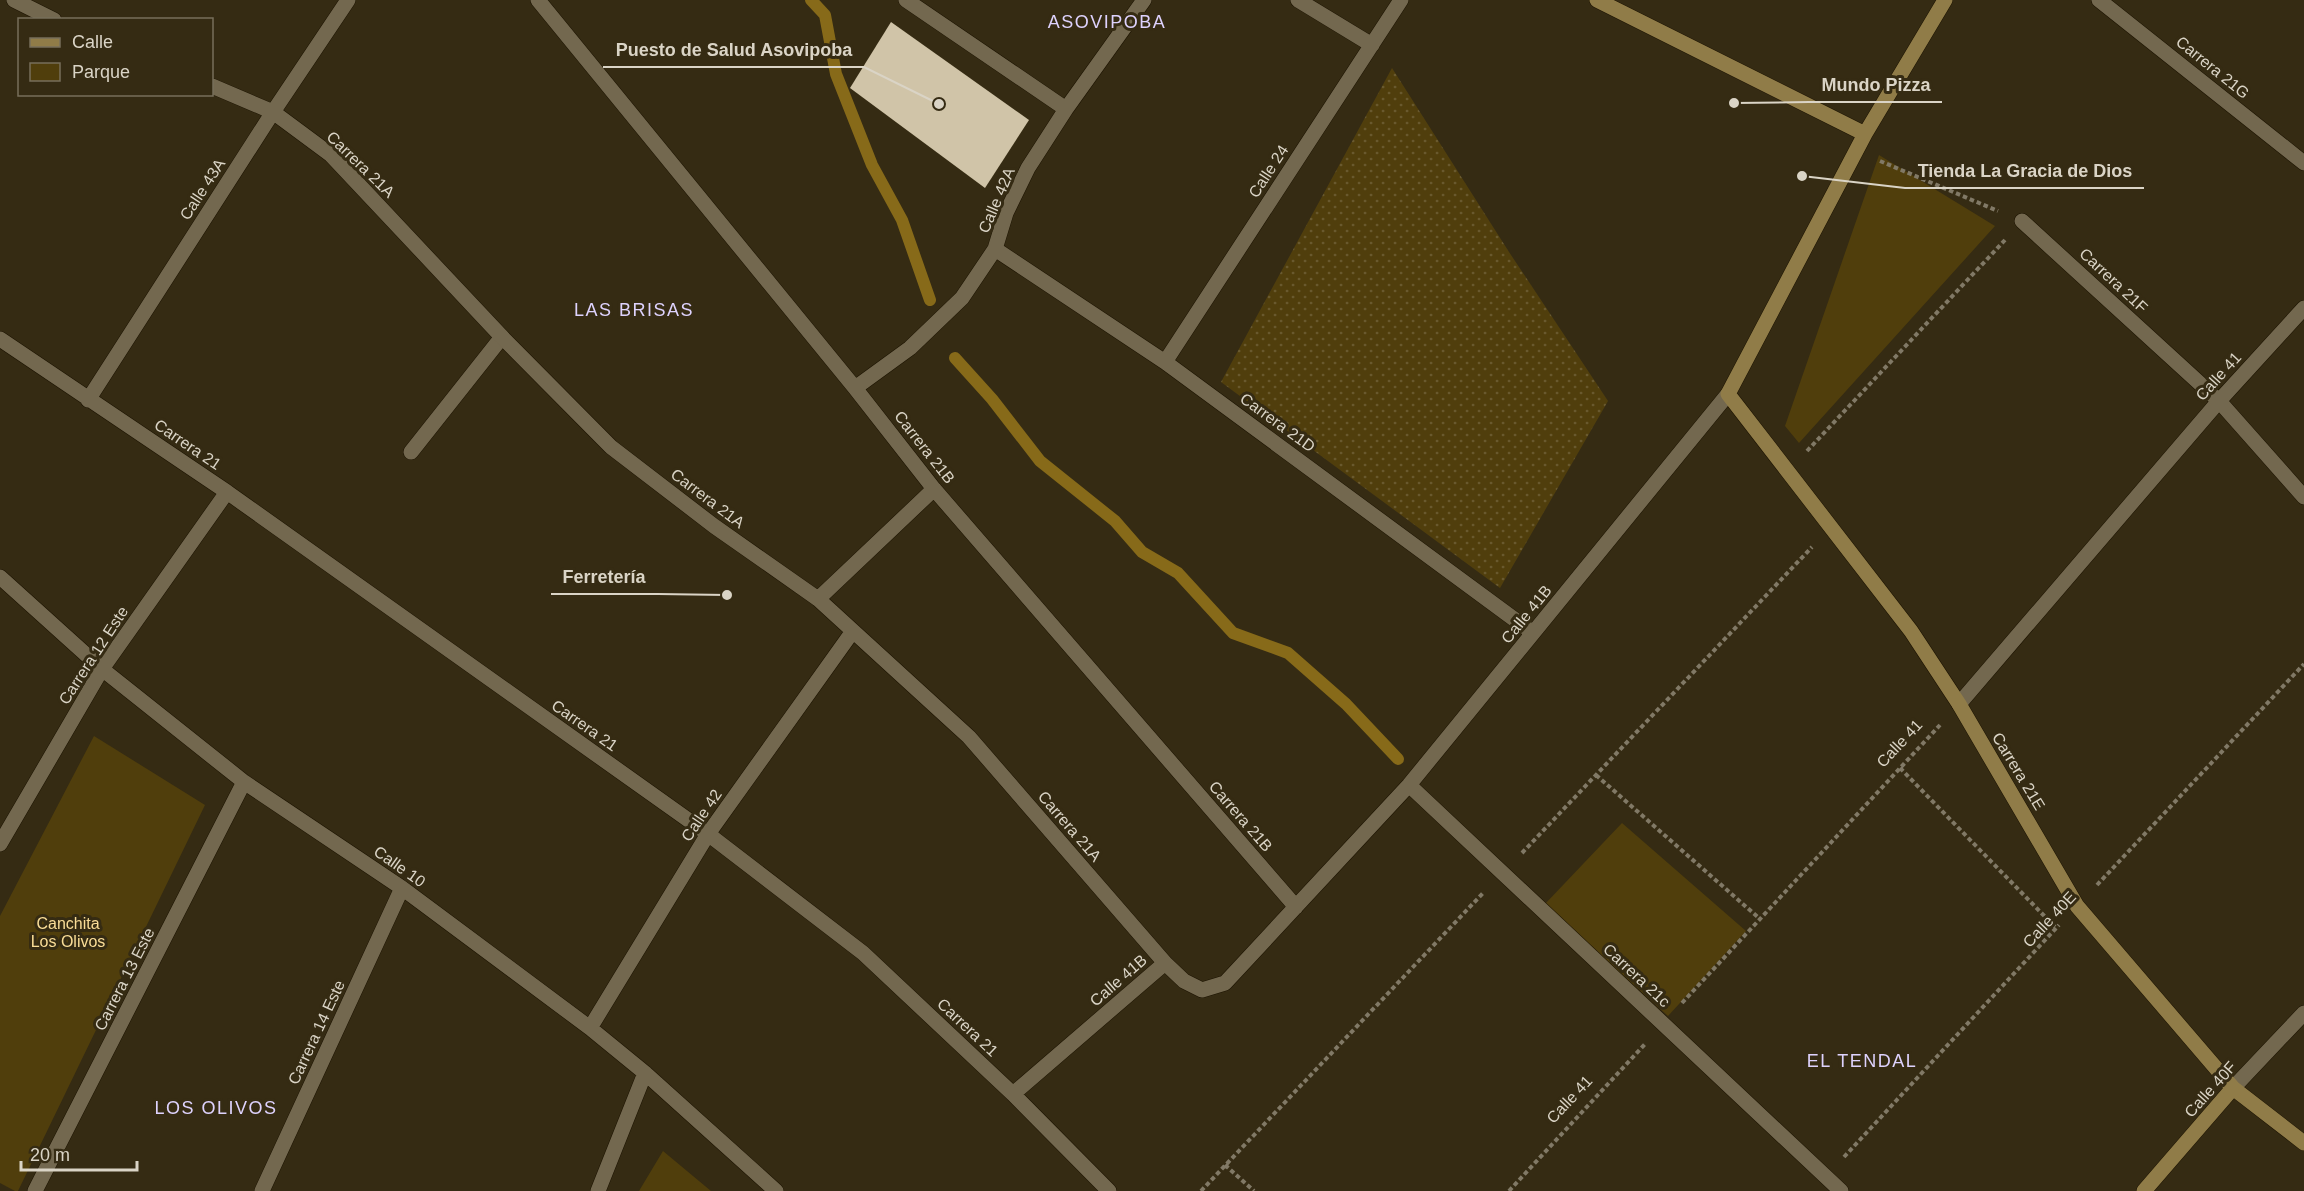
<svg xmlns="http://www.w3.org/2000/svg" width="2304" height="1191" viewBox="0 0 2304 1191" font-family="Arial,sans-serif">
<style>
.grass{fill:url(#grass-dots)}
.park{fill:#503e0c}
.lines{fill:none;stroke-linecap:round;stroke-linejoin:round}
.stream{stroke:#876a19;stroke-width:12}
.building{fill:#d0c4a8}
.lane-casing{stroke:#1c1300;stroke-width:16}
.street-casing{stroke:#1c1300;stroke-width:16}
.secondary-casing{stroke:#1c1300;stroke-width:16}
.path{stroke:#817966;stroke-width:4;stroke-dasharray:4.5 3;stroke-linecap:butt}
.lane{stroke:#73684f;stroke-width:15}
.street{stroke:#73684f;stroke-width:15}
.secondary{stroke:#907c48;stroke-width:15}
.labels{text-anchor:middle;stroke-width:6;stroke-linejoin:round;paint-order:stroke}
.street-label{font-size:16px;fill:#dad4c6;stroke:#352b13}
.park-label{font-size:16px;fill:#fadd97;stroke:#352b13}
.neighbourhood-label{font-size:18px;letter-spacing:1.5px;fill:#ded2fd;stroke:#352b13}
.leader{fill:none;stroke:#dad4c6;stroke-width:2}
.callout-dot{fill:#dad4c6;stroke:#352b13;stroke-width:2}
.callout-label{font-size:18px;text-anchor:middle;font-weight:bold;fill:#dad4c6;stroke:#352b13;stroke-width:6;stroke-linejoin:round;paint-order:stroke}
</style>
<defs>
<pattern id="grass-dots" width="8" height="8" patternUnits="userSpaceOnUse" patternTransform="scale(1.5)"><rect width="8" height="8" fill="#503e0c"/><path d="M2 2h.1M6 6h.1" fill="none" stroke="#69592e" stroke-width="1.8" stroke-linecap="round"/></pattern>
</defs>
<rect width="100%" height="100%" fill="#352b13"/>
<path class="grass" d="M1392 68 1509 252 1608 401 1500 588 1221 382Z"/>
<path class="park" d="M1879 155 1995 226 1799 443 1785 426Z
M94 736 205 805 18 1191H15L0 1183V916Z
M1622 823 1746 931 1668 1016 1545 904Z
M663 1151 711 1191H639Z"/>
<g class="lines">
<path class="stream" d="M811 0 825 15 836 74 872 165 902 220 930 300
M955 358 992 399 1040 461 1115 521 1142 552 1178 573 1233 633 1288 653 1346 704 1398 759"/>
</g>
<path class="building" d="M891 22 1029 120 985 188 850 88Z"/>
<g class="lines">
<g class="lane-casing">
<path id="lane" d="M411 452 502 337"/>
</g>
<g class="street-casing">
<path id="street" d="M14 0 54 20
M538 0 855 388 934 489 1296 907
M906 0 1066 109
M1298 0 1372 45
M2099 0 2304 163
M212 86 273 112 331 155 502 337 611 447 714 526 818 599 969 737 1165 963 1184 981 1202 990 1225 983 1409 785 1728 394
M2022 221 2219 401 2304 497
M995 249 1165 362 1533 633
M0 339 227 492 708 834 863 953 1013 1094 1109 1191
M1165 362 1401 0
M855 388 910 348 962 298 995 249 1006 213 1028 168 1066 109 1144 0
M88 400 273 112 348 0
M0 577 102 669 244 782 402 888 590 1028 645 1073 776 1191
M818 599 934 489
M1959 704 2219 401 2304 308
M1409 785 1841 1191
M0 844 102 669 227 492
M590 1028 708 834 853 631
M2233 1088 2304 1013
M1013 1094 1165 963
M35 1191 244 782
M262 1191 402 888
M598 1191 645 1073"/>
</g>
<g class="secondary-casing">
<path id="secondary" d="M1597 0 1865 134
M1945 0 1865 134 1728 394 1911 631 1959 704 2077 906 2233 1088 2304 1143
M2144 1191 2233 1088"/>
</g>
<path class="path" d="M1880 161 1998 211
M1807 451 2005 240
M1900 768 2056 928
M1596 775 1760 919
M1522 853 1812 547
M2097 885 2304 664
M1682 1003 1940 725
M1844 1157 2059 925
M1225 1165 1254 1191
M1201 1191 1483 893
M1509 1191 1645 1044"/>
<use href="#lane" class="lane"/>
<use href="#street" class="street"/>
<use href="#secondary" class="secondary"/>
</g>
<g class="labels">
<g class="street-label">
<text transform="translate(2213 67) rotate(39)" y="6">Carrera 21G</text>
<text transform="translate(361 164) rotate(44)" y="6">Carrera 21A</text>
<text transform="translate(1268 171) rotate(-57)" y="6">Calle 24</text>
<text transform="translate(202 189) rotate(-57)" y="6">Calle 43A</text>
<text transform="translate(996 200) rotate(-67)" y="6">Calle 42A</text>
<text transform="translate(2114 280) rotate(43)" y="6">Carrera 21F</text>
<text transform="translate(2218 376) rotate(-48)" y="6">Calle 41</text>
<text transform="translate(1278 422) rotate(36)" y="6">Carrera 21D</text>
<text transform="translate(188 444) rotate(34)" y="6">Carrera 21</text>
<text transform="translate(925 447) rotate(52)" y="6">Carrera 21B</text>
<text transform="translate(708 498) rotate(37)" y="6">Carrera 21A</text>
<text transform="translate(1526 614) rotate(-51)" y="6">Calle 41B</text>
<text transform="translate(93 655) rotate(-57)" y="6">Carrera 12 Este</text>
<text transform="translate(585 725) rotate(35)" y="6">Carrera 21</text>
<text transform="translate(1899 743) rotate(-47)" y="6">Calle 41</text>
<text transform="translate(2019 771) rotate(59)" y="6">Carrera 21E</text>
<text transform="translate(701 815) rotate(-56)" y="6">Calle 42</text>
<text transform="translate(1241 816) rotate(49)" y="6">Carrera 21B</text>
<text transform="translate(1070 826) rotate(49)" y="6">Carrera 21A</text>
<text transform="translate(400 866) rotate(35)" y="6">Calle 10</text>
<text transform="translate(2049 919) rotate(-47)" y="6">Calle 40E</text>
<text transform="translate(1637 975) rotate(43)" y="6">Carrera 21c</text>
<text transform="translate(124 979) rotate(-63)" y="6">Carrera 13 Este</text>
<text transform="translate(1118 980) rotate(-41)" y="6">Calle 41B</text>
<text transform="translate(968 1027) rotate(43)" y="6">Carrera 21</text>
<text transform="translate(316 1032) rotate(-65)" y="6">Carrera 14 Este</text>
<text transform="translate(2210 1089) rotate(-48)" y="6">Calle 40F</text>
<text transform="translate(1569 1099) rotate(-47)" y="6">Calle 41</text>
</g>
<g class="park-label">
<text x="68" y="929">Canchita<tspan x="68" dy="18">Los Olivos</tspan></text>
</g>
<g class="neighbourhood-label">
<text x="1107" y="28">ASOVIPOBA</text>
<text x="634" y="316">LAS BRISAS</text>
<text x="1862" y="1067">EL TENDAL</text>
<text x="216" y="1114">LOS OLIVOS</text>
</g>
</g>
<path class="leader" d="M939 104L864 67H603M1734 103L1809 102H1942M1802 176L1905 188H2144M727 595L658 594H551"/>
<g class="callout-dot">
<circle cx="939" cy="104" r="6"/>
<circle cx="1734" cy="103" r="6"/>
<circle cx="1802" cy="176" r="6"/>
<circle cx="727" cy="595" r="6"/>
</g>
<g class="callout-label">
<text x="734" y="56">Puesto de Salud Asovipoba</text>
<text x="1876" y="91">Mundo Pizza</text>
<text x="2025" y="177">Tienda La Gracia de Dios</text>
<text x="604" y="583">Ferretería</text>
</g>
<rect x="18" y="18" width="195" height="78" fill="#352b13" stroke="#776f5b" stroke-width="1.5"/>
<rect x="30" y="38" width="30" height="9" fill="#907c48" stroke="#776f5b" stroke-width="1.5"/>
<text x="72" y="48" font-size="18" fill="#dad4c6">Calle</text>
<rect x="30" y="63" width="30" height="18" fill="#503e0c" stroke="#776f5b" stroke-width="1.5"/>
<text x="72" y="78" font-size="18" fill="#dad4c6">Parque</text>
<path d="M21 1161v9h116v-9" fill="none" stroke="#dad4c6" stroke-width="3"/>
<text x="30" y="1161" font-size="18" fill="#dad4c6" stroke="#352b13" stroke-width="4.5" paint-order="stroke">20 m</text>
</svg>
